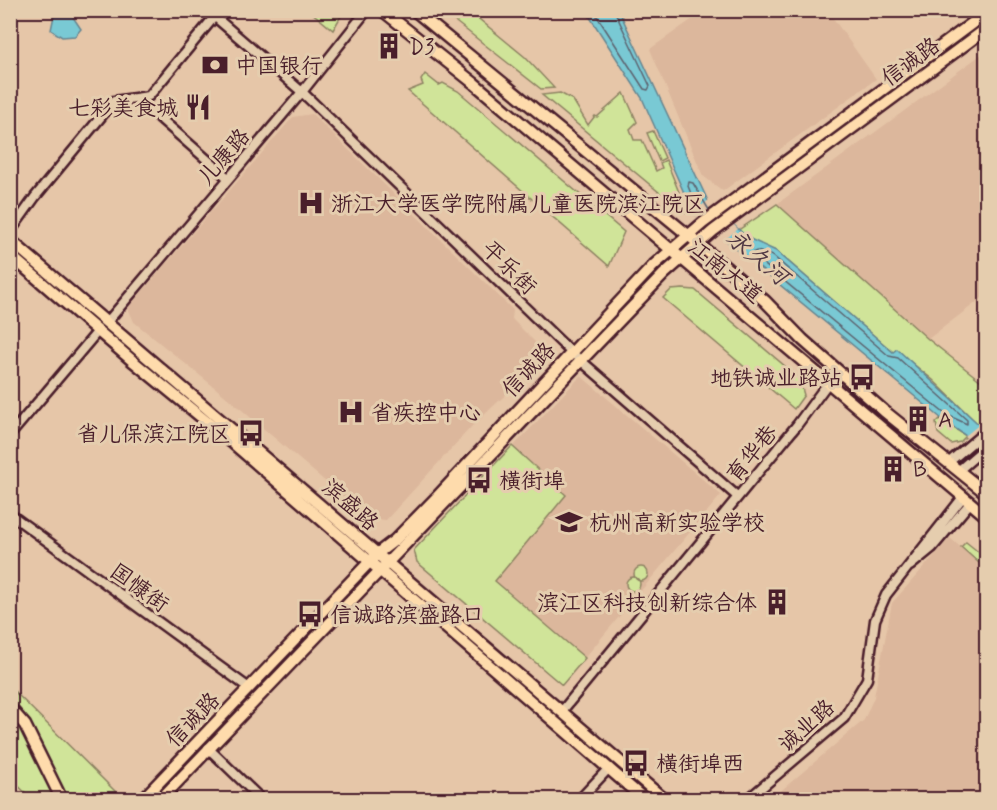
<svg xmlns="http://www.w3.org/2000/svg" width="997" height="810" viewBox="0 0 997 810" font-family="Mynerve,'LXGW WenKai TC',sans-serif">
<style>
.built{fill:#dcb79c}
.green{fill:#d0e499;stroke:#8d8262;stroke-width:1.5}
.water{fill:#79c9d4;stroke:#668590;stroke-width:1.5}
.pier{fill:#e6c6a8}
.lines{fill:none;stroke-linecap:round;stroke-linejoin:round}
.shore{stroke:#5d636f;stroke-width:1.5}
.minor-casing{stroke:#4a1f2b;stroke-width:13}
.major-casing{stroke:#4a1f2b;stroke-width:15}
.minor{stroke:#e5cdae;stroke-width:8}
.major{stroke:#fedbac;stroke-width:10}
.labels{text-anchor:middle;stroke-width:6;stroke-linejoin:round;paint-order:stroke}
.poi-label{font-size:22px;fill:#4a1f2b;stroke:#e5cdae;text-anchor:start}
.street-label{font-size:22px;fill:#4a1f2b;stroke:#e5cdae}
.water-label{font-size:24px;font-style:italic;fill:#513844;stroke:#e5cdae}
</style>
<rect width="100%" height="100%" fill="#e6c6a8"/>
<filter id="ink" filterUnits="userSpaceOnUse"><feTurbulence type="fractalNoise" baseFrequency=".0167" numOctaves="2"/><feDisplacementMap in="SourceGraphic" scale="12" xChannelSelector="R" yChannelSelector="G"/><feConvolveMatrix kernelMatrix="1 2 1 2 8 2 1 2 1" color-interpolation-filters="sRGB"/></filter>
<g filter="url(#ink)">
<path class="built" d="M704 11H828L876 79 723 191 703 176 650 49Z
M986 51V295L928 339 777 204Z
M312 114 513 310 512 319 542 349 544 359 472 426 386 520 368 518 229 399 134 322 128 308 293 117Z
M581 376 721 495 562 685 417 562 414 550Z
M950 538 986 569V799L770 800 864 720 874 697 892 603Z"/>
<path class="green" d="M451 10 483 11 479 19 525 57 554 88 541 89 447 15Z
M310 11H344L333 30Z
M425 74 439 85 443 83 458 91 624 232 609 266 408 91 423 85 421 80Z
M560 93 573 100 588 125 595 116 597 117 624 93 637 122 630 129 634 140H642L656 171 662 168 660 163 666 160 687 212H683L542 95Z
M653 131 665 158 659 161 647 133Z
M777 204 928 339 986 385V428L979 425 933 380 896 350 894 353 776 251 761 246 737 231Z
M683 289 695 290 799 378 804 395 794 409 663 298 671 290Z
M940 419 966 436 960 442 951 444 938 433 936 423Z
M512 446 566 495 495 581 585 658 562 685 417 562 414 550Z
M966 542 986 558V569L961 547Z
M634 574a7 7 0 1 1 14 0a7 7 0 1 1-14 0Z
M626 584a7 7 0 1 1 14 0a7 7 0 1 1-14 0Z
M10 687 123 799H32L11 779Z"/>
<path class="water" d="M55 11H69L81 29 75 36 62 37 51 30Z
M586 11 620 13 708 201 748 238 776 251 893 352 897 349 986 431V450L942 419 693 213 642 98Z"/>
<path class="pier" d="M709 200 738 229 723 241 692 213Z
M981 423 986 427V453L965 436Z"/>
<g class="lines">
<path class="shore" d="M593 10 644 89 648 90 650 86 614 10
M704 214 697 209 688 186 689 182 693 183 709 210
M757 251 773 256 889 356 898 358 967 420V424L945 414 754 256V252Z"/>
<g class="minor-casing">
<path id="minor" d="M207 10 302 92 571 352 738 497
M137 98 228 178
M10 232 35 197 114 101 149 96 215 16
M108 321 302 92 364 14
M10 435 98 331
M948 463 986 431
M958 471 986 447
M10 514 249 688
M910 566 932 548 970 503
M562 711 797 425 828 383
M208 748 262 800
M579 800 609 768
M747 800 844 718 867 679 875 620 886 595 963 497"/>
</g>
<g class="major-casing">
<path id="major" d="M382 10 475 84 986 516
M414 10 688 235 765 301 803 340 884 411 986 493
M10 240 665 800
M10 255 134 362 234 444 645 800
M10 708 25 725 62 800
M142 800 378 553 395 540 437 497 654 265 703 223 986 13
M160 800 664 274 713 231 986 29"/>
</g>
<use href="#minor" class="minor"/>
<use href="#major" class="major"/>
</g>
</g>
<defs>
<g id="building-bare" transform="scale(2.07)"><path d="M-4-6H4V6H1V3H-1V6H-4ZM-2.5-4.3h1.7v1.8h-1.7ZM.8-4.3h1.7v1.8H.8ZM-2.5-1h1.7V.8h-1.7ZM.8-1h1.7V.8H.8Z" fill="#4a1f2b" stroke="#e5cdae" stroke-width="2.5" paint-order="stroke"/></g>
<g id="bank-bare" transform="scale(2.07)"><path d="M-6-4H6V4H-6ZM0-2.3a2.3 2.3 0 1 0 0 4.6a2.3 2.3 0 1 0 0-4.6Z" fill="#4a1f2b" stroke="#e5cdae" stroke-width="2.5" paint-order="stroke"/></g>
<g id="restaurant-bare" transform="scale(2.07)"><path d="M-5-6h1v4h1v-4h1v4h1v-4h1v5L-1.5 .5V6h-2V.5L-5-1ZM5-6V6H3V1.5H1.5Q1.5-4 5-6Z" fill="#4a1f2b" stroke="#e5cdae" stroke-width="2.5" paint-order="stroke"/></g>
<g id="hospital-bare" transform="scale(2.07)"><path d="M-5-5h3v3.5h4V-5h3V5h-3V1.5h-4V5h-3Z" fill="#4a1f2b" stroke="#e5cdae" stroke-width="2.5" paint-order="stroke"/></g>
<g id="bus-bare" transform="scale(2.07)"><path d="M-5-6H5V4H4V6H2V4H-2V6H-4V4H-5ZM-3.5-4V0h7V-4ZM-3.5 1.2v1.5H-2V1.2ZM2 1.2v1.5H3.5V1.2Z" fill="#4a1f2b" stroke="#e5cdae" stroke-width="2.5" paint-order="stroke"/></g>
<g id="school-bare" transform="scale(2.07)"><path d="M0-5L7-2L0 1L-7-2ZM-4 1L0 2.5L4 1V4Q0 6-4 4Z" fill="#4a1f2b" stroke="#e5cdae" stroke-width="2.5" paint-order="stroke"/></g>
</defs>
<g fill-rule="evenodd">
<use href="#building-bare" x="389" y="46"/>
<use href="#bank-bare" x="215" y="65"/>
<use href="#restaurant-bare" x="198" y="107"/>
<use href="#hospital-bare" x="311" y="203"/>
<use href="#bus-bare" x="862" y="377"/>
<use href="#hospital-bare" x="351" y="412"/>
<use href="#building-bare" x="918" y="419"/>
<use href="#bus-bare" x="251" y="433"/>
<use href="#building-bare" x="893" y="469"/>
<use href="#bus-bare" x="479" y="480"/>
<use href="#school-bare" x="569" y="522"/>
<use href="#building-bare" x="777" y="602"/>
<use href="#bus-bare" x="310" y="614"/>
<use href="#bus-bare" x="636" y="763"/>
</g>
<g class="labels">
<g class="poi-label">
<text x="409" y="54">D3</text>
<text x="235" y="73">中国银行</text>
<text x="178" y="115" text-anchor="end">七彩美食城</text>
<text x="331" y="211">浙江大学医学院附属儿童医院滨江院区</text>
<text x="842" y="385" text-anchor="end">地铁诚业路站</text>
<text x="371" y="420">省疾控中心</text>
<text x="938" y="427">A</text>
<text x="231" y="441" text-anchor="end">省儿保滨江院区</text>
<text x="913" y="477">B</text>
<text x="499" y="488">横街埠</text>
<text x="589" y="530">杭州高新实验学校</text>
<text x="757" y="610" text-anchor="end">滨江区科技创新综合体</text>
<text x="330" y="622">信诚路滨盛路口</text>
<text x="656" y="771">横街埠西</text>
</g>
<g class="street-label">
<text transform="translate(910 61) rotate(-36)" y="8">信诚路</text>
<text transform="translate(223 156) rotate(-49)" y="8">儿康路</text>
<text transform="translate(510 267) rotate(44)" y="8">平乐街</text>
<text transform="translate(726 270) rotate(39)" y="8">江南大道</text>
<text transform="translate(528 369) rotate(-47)" y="8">信诚路</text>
<text transform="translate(751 453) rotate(-51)" y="8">育华巷</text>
<text transform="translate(351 504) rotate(41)" y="8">滨盛路</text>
<text transform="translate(140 587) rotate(36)" y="8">国慷街</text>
<text transform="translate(192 719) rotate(-46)" y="8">信诚路</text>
<text transform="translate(806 725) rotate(-42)" y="8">诚业路</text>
</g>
<g class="water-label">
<text transform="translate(758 257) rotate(40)" y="8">永久河</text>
</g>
</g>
<rect width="997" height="810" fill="none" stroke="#e5cdae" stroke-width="36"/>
<rect x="18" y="18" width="961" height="774" fill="none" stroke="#4a1f2b" stroke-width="2" filter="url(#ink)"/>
</svg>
